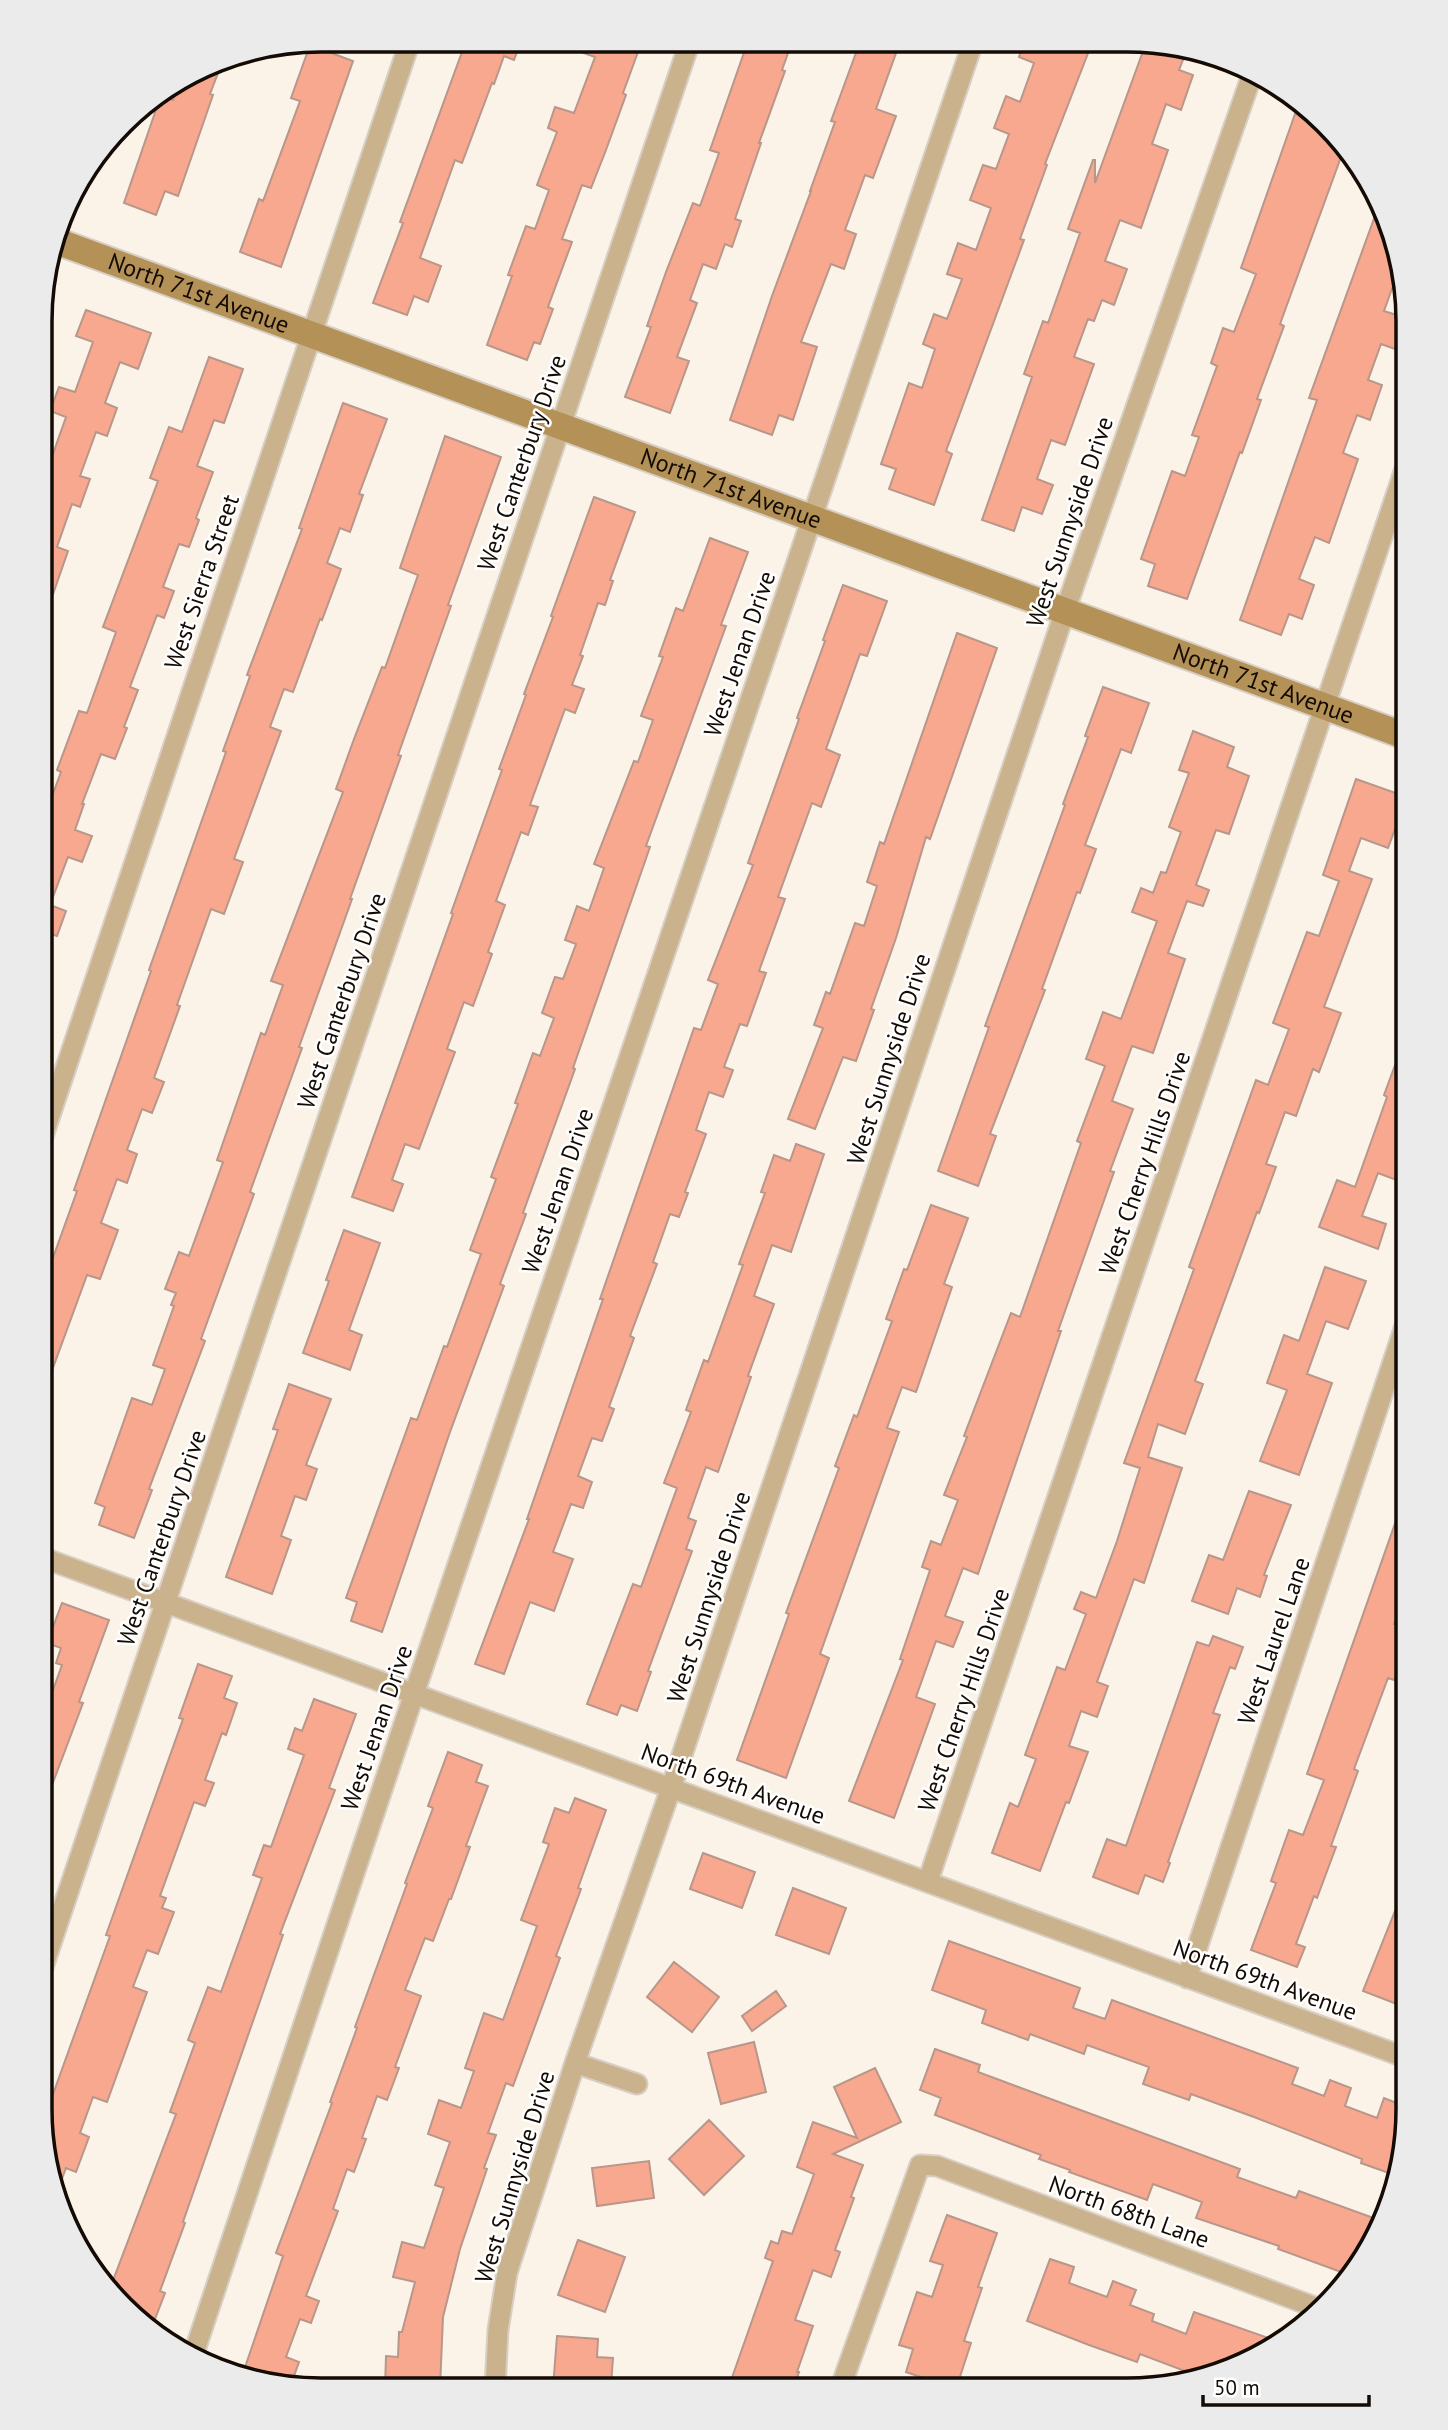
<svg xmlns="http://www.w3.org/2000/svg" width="1448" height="2430" viewBox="0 0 1448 2430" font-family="'PT Sans',sans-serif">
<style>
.building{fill:#f8a88e;stroke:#b8968a;stroke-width:2}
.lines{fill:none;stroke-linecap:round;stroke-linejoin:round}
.street-casing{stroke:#d7cec4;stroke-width:23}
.secondary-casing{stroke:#d7cec4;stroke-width:30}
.street{stroke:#cab28d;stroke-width:19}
.secondary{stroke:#b49157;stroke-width:26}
.labels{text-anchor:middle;stroke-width:5;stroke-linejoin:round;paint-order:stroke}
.street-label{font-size:24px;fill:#130b04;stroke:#fff}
.rim{fill:none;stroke:#130b04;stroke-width:3.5}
</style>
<rect width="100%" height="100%" fill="#fcf3e8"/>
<path class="building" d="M466 41H521L514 60 504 56 494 84 492 83 462 163 455 160 420 258 441 266 428 302 414 296 407 315 373 303 403 223 400 222Z
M556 41H642L623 93 626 95 606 150 591 188 582 185 562 239 572 242 548 307 553 309 540 344 534 342 527 360 487 345 512 276 508 275 526 226 535 229 549 190 537 185 557 132 548 128 555 107 574 113 595 57 556 43Z
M748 41 792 42 782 70 785 71 759 143H761L735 219 741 221 732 247 725 244 716 269 703 264 690 300 697 303 677 357 689 361 670 413 625 397 651 327 647 326 666 272 693 203 700 206 719 153 710 150Z
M860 42H900L876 109 896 116 873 178 865 175 845 230 856 234 844 269 831 264 801 342 817 347 793 420 779 415 772 435 730 420 772 296 811 191H810L835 122 831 121Z
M1024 42 1092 43 1045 164 1047 165 1020 239 1024 240 946 451 952 454 934 505 889 489 896 469 881 464 909 383 922 388 935 349 923 344 934 314 947 319 962 279 947 274 958 243 976 250 991 208 970 200 983 165 996 169 1009 134 994 128 1006 96 1020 102 1034 63 1019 57Z
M1146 43H1164L1187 50 1179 70 1193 75 1181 110 1166 104 1152 144 1168 150 1141 228 1120 220 1105 261 1127 269 1114 305 1102 300 1094 321 1088 319 1074 357 1094 364 1065 445 1051 440 1037 479 1053 485 1042 514 1022 507 1014 531 982 520 1032 377 1024 374 1043 321 1048 323 1080 233 1068 229 1093 160H1095V183Z
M310 45 353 61 281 267 240 252 259 199 263 201 300 101 291 98Z
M223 60 210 94 213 95 178 196 165 191 156 215 124 203 161 95 173 100 179 83 214 61Z
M1296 111 1319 120 1345 146 1280 324 1284 326 1257 399 1261 400 1242 453 1240 452 1187 599 1148 586 1155 564 1141 559 1172 471 1185 476 1199 437 1192 435 1217 366 1211 363 1223 328 1234 332 1256 274 1241 268Z
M1380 202 1387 214 1398 272 1384 311 1406 318 1395 349 1381 344 1368 380 1382 385 1370 420 1357 415 1343 453 1358 459 1329 543 1315 537 1299 579 1314 585 1302 619 1289 614 1281 635 1240 620 1317 400 1309 398Z
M86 310 151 333 138 369 120 362 105 403 117 408 107 436 96 432 80 476 90 479 80 507 72 504 57 547 68 551 45 617H42V463L49 465 66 417 50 411 59 387 75 392 93 342 76 336Z
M209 357 243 369 224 423 214 420 197 466 213 472 196 518 199 520 189 547 179 544 163 587 174 591 164 618 157 615 130 687 138 690 124 727 127 728 115 759 101 754 82 804H84L75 830 92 836 82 862 68 857 50 905 66 911 57 936 42 931V823L61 772 57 770 79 711 87 713 116 632 103 627 158 481 150 478 169 427 182 432Z
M343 403 387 419 359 494 363 495 350 532 340 528 327 563 341 569 322 620 320 619 293 692 284 689 270 727 281 731 234 859 243 862 224 914 211 909 177 1005 180 1006 154 1078 164 1082 152 1113 142 1109 127 1150 137 1154 127 1183 117 1179 101 1223 118 1230 100 1279 87 1275 43 1395 41 1394V1291L77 1191 74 1190 151 971 149 970 226 752 223 751 250 676 247 675 302 529 299 528Z
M445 436 501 457 448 605 451 606 398 755 401 756 350 899H352L299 1047 302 1048 250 1192 254 1194 201 1339 205 1341 149 1489 152 1490 134 1538 99 1525 105 1507 95 1503 132 1398 152 1405 165 1369 153 1365 174 1306 171 1305 176 1293 165 1289 179 1252 189 1256 223 1162 217 1160 261 1033 265 1035 283 985 271 981 343 792 336 789 354 739 382 667 385 668 418 575 400 568Z
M594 497 635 512 610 580 613 581 605 605 598 603 580 655 583 656 572 685 584 689 575 713 565 709 530 805 538 807 528 835 521 832 496 901 505 905 488 952 492 954 473 1006 464 1002 447 1049 455 1052 419 1149 405 1144 392 1180 403 1184 393 1211 352 1197 453 914 451 913 502 770 499 769 526 695 524 694 553 617 551 616Z
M710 538 748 552 721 625 726 626 646 846 650 847 573 1068 575 1069 523 1213 526 1214 500 1284 504 1286 450 1432 382 1632 351 1621 357 1602 346 1598 411 1418 417 1420 444 1346 447 1347 481 1254 470 1250 496 1179 491 1177 518 1104 515 1103 533 1053 540 1056 554 1018 542 1013 555 977 563 979 576 944 565 940 577 906 589 911 604 868 594 864 634 761 638 762 653 720 641 716 663 657 659 656 676 608 683 611Z
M843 585 887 601 867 656 860 654 826 749 840 755 821 807 812 803 778 897 785 899 759 971 766 973 747 1026 740 1024 724 1067 733 1070 723 1097 709 1092 696 1130 706 1134 685 1192 688 1193 679 1217 670 1214 653 1262 657 1264 630 1336 634 1338 609 1407 614 1409 602 1441 592 1438 578 1476 592 1482 583 1508 571 1504 553 1552 573 1559 554 1611 530 1602 504 1674 475 1664 529 1519H527L603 1299H600L694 1028 701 1030 718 984 708 980 753 865 748 863 799 719 797 718 825 641 823 640Z
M957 633 997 648 930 839 926 837 896 938 871 1009 874 1010 856 1061 843 1057 815 1129 788 1119 823 1028 814 1025 826 992 830 994 855 923 864 926 877 886 867 882 880 842 884 844Z
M1103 687 1149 703 1131 753 1121 749 1085 845 1096 849 1080 893 1077 892 1042 989 1045 990 990 1134 996 1136 978 1186 938 1171 989 1027 985 1026 1065 805 1063 804 1088 737 1085 736Z
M1193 731 1234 747 1227 767 1249 776 1229 834 1216 830 1196 885 1209 890 1203 906 1187 901 1168 953 1185 959 1153 1053 1132 1046 1112 1101 1133 1109 1110 1171 1114 1172 1058 1331H1061L978 1574 963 1568 945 1616 963 1622 953 1647 936 1641 916 1697 935 1704 894 1818 849 1801 903 1660 900 1659 930 1570 922 1567 931 1541 941 1545 958 1500 944 1495 967 1437 964 1436 1011 1313 1020 1317 1081 1143 1077 1141 1105 1066 1086 1059 1103 1012 1121 1019 1157 921 1132 912 1141 888 1153 893 1161 872 1166 873 1181 832 1169 827 1189 773 1179 770Z
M1356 779 1407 797 1388 848 1361 838 1349 871 1372 879 1324 1007 1341 1013 1319 1072 1313 1069 1296 1116 1285 1112 1266 1164 1276 1167 1259 1213 1257 1212 1195 1381 1203 1384 1185 1434 1158 1424 1148 1457 1182 1468 1144 1583 1134 1579 1097 1682 1108 1686 1097 1717 1081 1711 1069 1746 1088 1752 1069 1803 1066 1802 1040 1871 992 1853 1010 1803 1018 1807 1036 1759 1025 1755 1057 1667 1065 1670 1086 1614 1074 1609 1081 1592 1096 1598 1117 1541 1140 1468 1124 1463 1194 1269 1189 1267 1256 1080 1268 1085 1289 1029 1273 1023 1307 932 1319 936 1339 881 1323 875Z
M1405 1038H1407V1157L1399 1181 1378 1173 1362 1216 1386 1224 1378 1249 1319 1227 1337 1180 1355 1187 1387 1097 1384 1095Z
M796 1144 824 1154 791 1252 772 1245 754 1296 774 1304 748 1376 751 1377 718 1472 706 1467 688 1518 696 1521 686 1549 692 1551 648 1671 651 1672 637 1711 621 1705 617 1715 587 1704 633 1584 641 1587 677 1488 664 1483 691 1412 686 1410 704 1360 708 1362 743 1265 739 1264 765 1193 761 1192 774 1155 790 1161Z
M931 1205 968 1218 944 1284 952 1287 916 1392 902 1387 887 1428 899 1432 820 1654 829 1658 786 1778 737 1760 789 1614 786 1613 839 1468 835 1466 854 1415 857 1417 892 1321 886 1319 904 1269 907 1270Z
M344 1230 380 1243 349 1330 362 1335 350 1370 303 1353 329 1281 326 1280Z
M1325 1267 1366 1281 1348 1329 1326 1321 1307 1374 1332 1383 1299 1475 1260 1461 1287 1390 1267 1383 1284 1335 1299 1341Z
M289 1384 331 1399 306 1465 317 1469 306 1500 295 1496 281 1536 291 1540 272 1594 226 1577 278 1430 273 1429Z
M1249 1491 1291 1505 1264 1575 1267 1576 1260 1597 1237 1588 1228 1614 1192 1601 1209 1555 1223 1560Z
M1405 1495H1407V1588L1394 1624 1407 1628V1643L1394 1680 1388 1678 1354 1769 1358 1771 1331 1846 1336 1847 1317 1898 1314 1896 1296 1944 1305 1947 1297 1967 1251 1950 1276 1883 1271 1881 1289 1830 1303 1835 1324 1780 1307 1774Z
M62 1603 109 1620 79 1702 83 1703 43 1809H41V1723L62 1665 56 1663 61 1648 47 1643Z
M1213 1636 1243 1647 1235 1669 1230 1667 1213 1713 1220 1715 1168 1862 1170 1863 1163 1882 1145 1875 1138 1894 1093 1877 1107 1839 1126 1846 1197 1642 1209 1646Z
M198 1664 232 1676 224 1698 237 1703 226 1735 222 1733 205 1780 214 1783 205 1806 194 1802 160 1896 166 1898 162 1908 174 1912 158 1954 147 1950 133 1987 147 1992 107 2102 93 2097 80 2133 89 2137 76 2172 66 2168 57 2192 43 2122 110 1936 106 1935 183 1719 179 1718Z
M314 1699 356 1714 329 1788 335 1790 280 1934 283 1935 183 2222 185 2223 160 2291 165 2293 150 2332 109 2291 176 2114 170 2112 195 2043 188 2040 208 1987 221 1992 262 1878 253 1875 264 1845 271 1847 304 1755 288 1749 295 1728 302 1731Z
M448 1752 482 1765 476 1782 488 1786 466 1846 470 1847 451 1899H449L433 1941 425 1938 405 1990 421 1996 395 2067 399 2068 387 2100 377 2096 362 2138 366 2139 354 2172 347 2169 333 2209 338 2211 306 2296 319 2301 311 2323 300 2319 286 2357 299 2362 290 2387 242 2376 283 2256 276 2253 332 2103 330 2102 357 2028 355 2027 407 1884 405 1883 433 1808 428 1806Z
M575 1798 606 1810 578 1888 581 1889 556 1956 560 1958 513 2086 506 2083 488 2133 496 2135 484 2168 487 2169 460 2249 443 2317 440 2388H385L386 2356 398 2357 399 2332H402L415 2282 393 2277 402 2242 424 2248 444 2188 435 2185 450 2142 428 2134 439 2100 461 2108 474 2071 465 2068 484 2013 503 2020 537 1926 521 1920 549 1844 543 1842 555 1808 569 1813Z
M703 1853 755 1872 742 1908 690 1889Z
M1405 1886H1407V2008L1363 1991Z
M793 1888 846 1908 829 1954 776 1935Z
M949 1941 1080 1988 1073 2008 1105 2019 1112 2000 1298 2068 1292 2084 1324 2096 1330 2080 1351 2088 1345 2106 1377 2118 1384 2098 1407 2107V2128L1397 2176 1361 2163 1362 2159 1254 2117 1191 2094 1189 2100 1143 2084 1149 2067 1087 2045 1084 2054 1030 2034 1028 2040 982 2023 986 2010 932 1990Z
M674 1962 719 1997 692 2032 647 1997Z
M776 1991 786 2006 752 2031 742 2016Z
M754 2042 766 2092 721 2104 708 2053Z
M935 2049 980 2065 978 2072 1240 2169 1237 2177 1296 2198 1299 2191 1382 2221 1352 2276 1278 2249 1279 2246 1196 2218 1202 2202 1153 2184 1147 2200 1069 2172 1070 2170 1039 2159 1041 2155 935 2115 941 2098 920 2090Z
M875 2068 901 2122 833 2154 863 2165 851 2197 854 2198 835 2250 840 2252 831 2277 813 2270 795 2320 813 2326 797 2372H799L793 2389H728L773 2261 765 2258 771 2241 778 2244 782 2231 792 2234 814 2174 797 2167 813 2122 857 2138 834 2087Z
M709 2120 744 2156 704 2195 669 2159Z
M649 2161 654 2198 597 2206 592 2168Z
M947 2215 997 2233 978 2287 982 2288 964 2341 971 2343 956 2389 906 2372 913 2349 899 2345 917 2292 932 2297 943 2265 930 2261Z
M578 2240 625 2257 605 2312 558 2295Z
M1050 2259 1074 2267 1069 2283 1107 2297 1113 2281 1136 2290 1130 2305 1154 2314 1152 2321 1186 2334 1194 2312 1280 2342 1234 2369 1198 2376 1140 2354 1137 2362 1089 2345 1027 2321Z
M557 2336 598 2339 597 2357 613 2358 611 2385H598V2388H553Z"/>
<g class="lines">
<g class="street-casing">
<path id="street" d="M68 200 70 196
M42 1139 410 41
M41 1557 1407 2058
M928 1881 1408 460
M40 1976 690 41
M1187 1978 1407 1320
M575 2063 637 2084
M193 2356 414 1694 973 42
M495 2388 498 2330 507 2273 575 2063 671 1788 1065 611 1253 72
M840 2389 920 2165 937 2166 1320 2309"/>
</g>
<g class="secondary-casing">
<g id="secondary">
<path id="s1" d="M56 241 1408 737"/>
</g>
</g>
<use href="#street" class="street"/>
<use href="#secondary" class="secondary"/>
</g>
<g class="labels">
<g class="street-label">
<text dy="8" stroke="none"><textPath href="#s1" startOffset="152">North 71st Avenue</textPath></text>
<text transform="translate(522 463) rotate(-71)" y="8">West Canterbury Drive</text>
<text dy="8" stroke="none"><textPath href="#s1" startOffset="719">North 71st Avenue</textPath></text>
<text transform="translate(1070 522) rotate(-71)" y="8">West Sunnyside Drive</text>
<text transform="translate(202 582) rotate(-71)" y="8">West Sierra Street</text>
<text transform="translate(740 654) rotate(-71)" y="8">West Jenan Drive</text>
<text dy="8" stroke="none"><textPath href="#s1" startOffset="1286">North 71st Avenue</textPath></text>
<text transform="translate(342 1001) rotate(-71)" y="8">West Canterbury Drive</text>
<text transform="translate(889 1059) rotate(-72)" y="8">West Sunnyside Drive</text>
<text transform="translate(1145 1163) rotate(-71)" y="8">West Cherry Hills Drive</text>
<text transform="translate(558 1191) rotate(-71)" y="8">West Jenan Drive</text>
<text transform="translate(162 1538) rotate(-71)" y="8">West Canterbury Drive</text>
<text transform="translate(709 1597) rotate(-72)" y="8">West Sunnyside Drive</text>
<text transform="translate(1274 1641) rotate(-71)" y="8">West Laurel Lane</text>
<text transform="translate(964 1700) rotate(-71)" y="8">West Cherry Hills Drive</text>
<text transform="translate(377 1728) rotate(-71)" y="8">West Jenan Drive</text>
<text transform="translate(733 1784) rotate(20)" y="8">North 69th Avenue</text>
<text transform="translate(1265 1980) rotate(20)" y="8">North 69th Avenue</text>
<text transform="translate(515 2177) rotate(-73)" y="8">West Sunnyside Drive</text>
<text transform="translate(1129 2212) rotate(20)" y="8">North 68th Lane</text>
</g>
</g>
<path d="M0 0H1448V2430H0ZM321 52H1127A269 269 0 0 1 1396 321V2109A269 269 0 0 1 1127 2378H321A269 269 0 0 1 52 2109V321A269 269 0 0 1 321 52Z" fill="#ecebeb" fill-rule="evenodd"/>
<path class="rim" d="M321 52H1127A269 269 0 0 1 1396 321V2109A269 269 0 0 1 1127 2378H321A269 269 0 0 1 52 2109V321A269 269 0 0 1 321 52Z"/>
<path d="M1203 2395v10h166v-10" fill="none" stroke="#130b04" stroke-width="3.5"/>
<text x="1214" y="2395" font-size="21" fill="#130b04" stroke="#ffffff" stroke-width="5" paint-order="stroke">50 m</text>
</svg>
